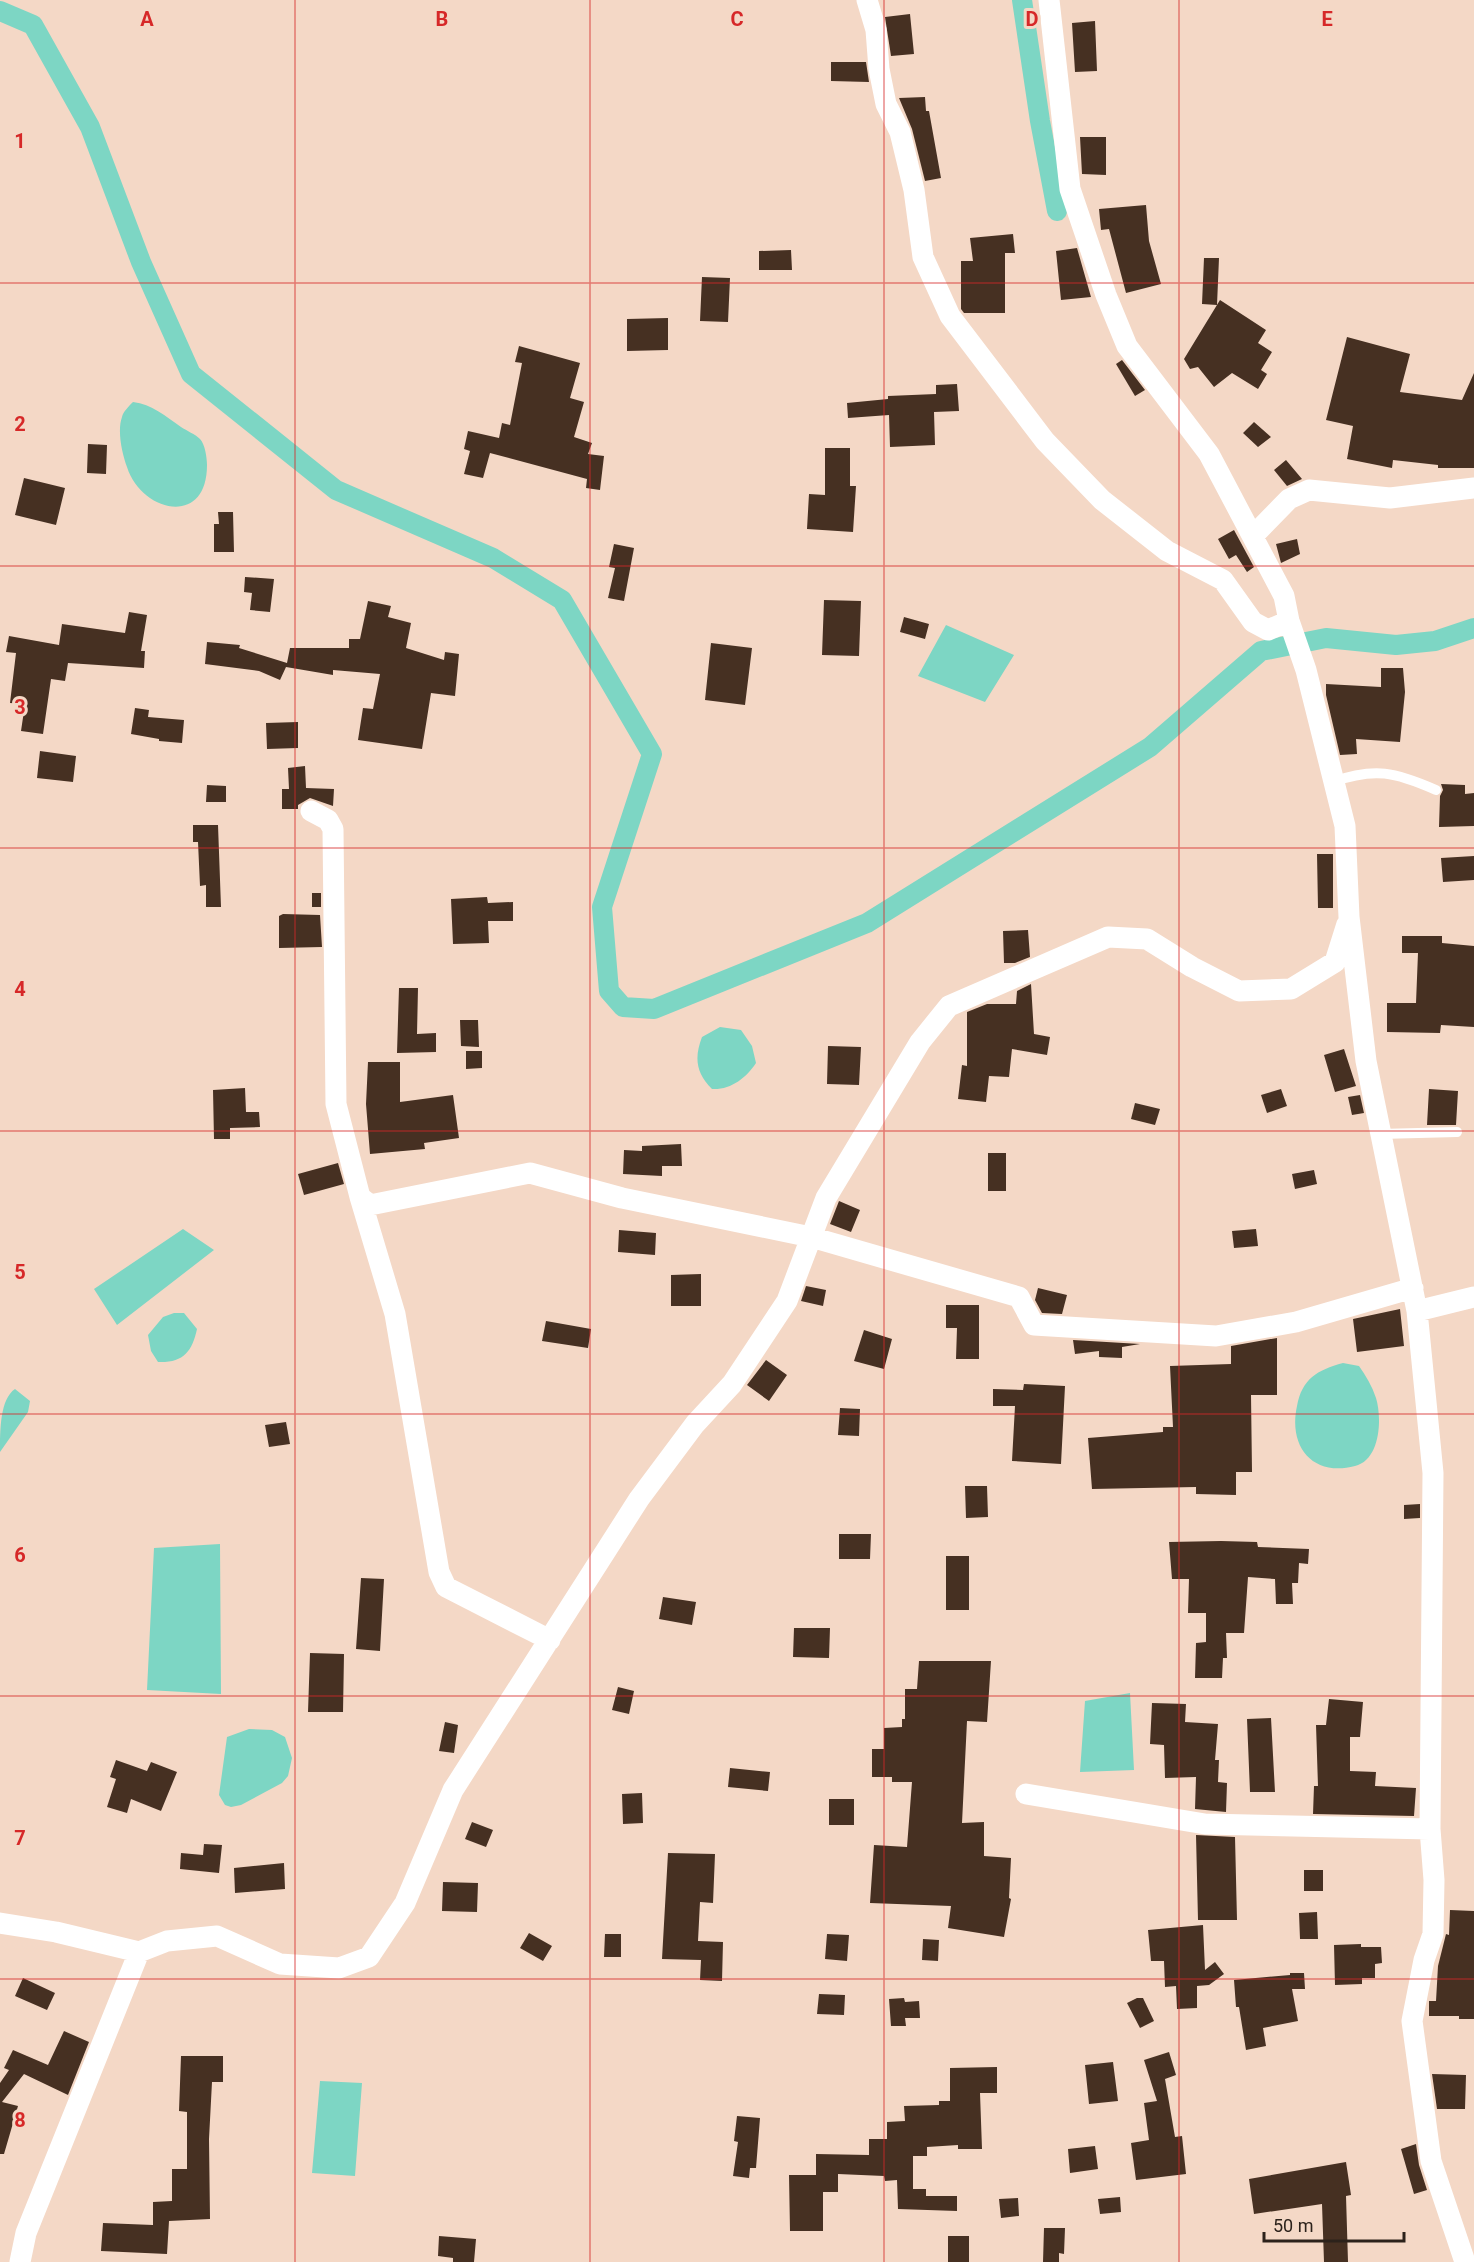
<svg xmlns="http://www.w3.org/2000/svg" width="1474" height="2262" viewBox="0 0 1474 2262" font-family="Roboto,sans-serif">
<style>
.water{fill:#7dd6c4}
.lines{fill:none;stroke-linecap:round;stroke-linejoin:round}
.canal{stroke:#7dd6c4;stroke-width:20}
.building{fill:#463022}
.service{stroke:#fff;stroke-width:10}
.minor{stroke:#fff;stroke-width:21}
.grid{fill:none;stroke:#d62828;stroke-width:1.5;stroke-opacity:0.55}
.grid-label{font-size:20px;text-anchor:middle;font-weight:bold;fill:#d62828;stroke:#f4d8c6;stroke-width:6;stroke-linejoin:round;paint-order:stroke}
</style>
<rect width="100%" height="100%" fill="#f4d8c6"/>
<path class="water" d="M133 402C152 404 165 416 181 427 187 431 195 434 200 439 205 444 207 458 207 465 207 528 141 512 127 467 122 453 117 431 122 417 123 412 129 406 133 402Z
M946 625 1014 655 985 702 918 676Z
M720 1027 741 1030 752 1046 756 1063C746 1078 731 1090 712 1089 696 1073 694 1058 702 1037Z
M183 1229 214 1250 117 1325 94 1289Z
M174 1313H184L197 1329C192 1352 183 1363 158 1362L151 1351 148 1335 163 1317Z
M1343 1363 1359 1366C1366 1376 1372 1386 1376 1398 1382 1417 1381 1460 1355 1466 1313 1477 1288 1447 1297 1406 1302 1379 1317 1370 1343 1363Z
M15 1389 30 1401 28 1412 0 1452C0 1430 0 1399 15 1389Z
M220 1544 221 1694 147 1690 154 1548Z
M1130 1693 1134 1770 1080 1772 1085 1701Z
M249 1729 272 1730 285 1737 292 1758 288 1776 282 1783 241 1805 231 1807 225 1805 219 1795 227 1737Z
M320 2081 362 2083 355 2176 312 2173Z"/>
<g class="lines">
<path class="canal" d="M1022 0 1040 121 1057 211
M0 11 33 25 90 127 141 262 191 374 336 490 493 558 562 600 652 754 602 907 609 991 623 1007 654 1009 867 923 1150 747 1261 651 1326 638 1396 645 1435 641 1474 628"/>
</g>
<path class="building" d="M910 14 914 54 891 56 885 17Z
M1095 21 1097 71 1075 72 1072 23Z
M831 62H866L869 82 831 81Z
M925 97 926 111H929L941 178 925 181 912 129 899 98Z
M1080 137H1106V175L1082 174Z
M1146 205 1149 241 1161 284 1126 293 1109 229 1101 230 1099 209Z
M1013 234 1015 253H1005V313H964L961 309V261H973L970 238Z
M1077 248 1091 297 1061 300 1056 251Z
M791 250 792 270H759V251Z
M1204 258H1219L1217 305 1202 304Z
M702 277 730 278 728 322 700 321Z
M1220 300 1266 330 1258 343 1272 352 1261 370 1267 374 1258 389 1232 373 1214 387 1198 367 1190 369 1184 359Z
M668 318V350L627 351V319Z
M1347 337 1410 354 1400 392 1462 400 1474 373V468H1438V465L1393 460 1392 468 1347 459 1353 426 1326 420Z
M519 346 580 363 570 398 584 402 574 437 592 443 588 454 604 456 600 490 586 488 587 479 490 453 483 478 464 474 470 451 464 449 468 431 499 438 502 423 510 425 522 363 515 362Z
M1122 360 1145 390 1135 396 1116 364Z
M957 384 959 411 934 412 935 445 890 447 889 415 848 418 847 403 888 399V396L936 394V385Z
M1254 422 1271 437 1258 447 1243 433Z
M88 444 107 445 106 474 87 473Z
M825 448H850V486H856L853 532 807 529 809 494 825 495Z
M1286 460 1302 479 1287 486 1274 470Z
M24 478 65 488 56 525 15 515Z
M218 512H233L234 552H214V524H219Z
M1234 530 1254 567 1247 572 1236 555 1229 559 1218 539Z
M1297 539 1300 554 1281 563 1276 544Z
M614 544 634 548 624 601 608 598 615 568 609 567Z
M245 577 274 579 270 612 250 610 252 593 244 592Z
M824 600 861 601 859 656 822 655Z
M368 601 391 606 388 617 411 623 406 648 444 660 445 652 459 654 455 696 431 693 422 749 358 740 363 708 373 709 380 674 333 670V675L286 667 280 680 259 671 205 664 207 642 240 645 239 648 287 663 290 648H349V639H360Z
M129 612 147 615 141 651H145L144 668 68 663 65 681 51 679 43 734 21 731 25 704 10 703 16 653 6 652 9 636 59 645 62 624 125 633Z
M904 617 929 624 925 639 900 632Z
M711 643 752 648 745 705 705 700Z
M1381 668H1403L1405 692 1400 742 1356 739 1357 754 1340 755 1326 695V684L1381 687Z
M135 708 149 710 148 717 184 720 182 743 159 741V739L131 734Z
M298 722V748L267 749 266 723Z
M40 751 76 756 73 782 37 778Z
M305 766 306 788 334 789 333 806 310 798 298 805V809H282V789H289L288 768Z
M1441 784 1465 785V794L1474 793V826L1439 827 1440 796 1443 790Z
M207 785 226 786V802H206Z
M193 825H218L221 907H206V885L200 886 198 842H193Z
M1317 854H1333V908H1318Z
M1474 856V880L1443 882 1441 858Z
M312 893H321V907H312Z
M487 897 488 903 513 902V921H488L489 943 453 944 451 899Z
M283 914 320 915 322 947 279 948V916Z
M1028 930 1030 957 1015 963H1004L1003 931Z
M1402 936H1442V943L1474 946V1027L1441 1025 1440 1033 1387 1032V1003H1416L1418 953H1402Z
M1031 984 1034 1034 1050 1037 1047 1055 1012 1049 1009 1077 989 1076 986 1102 958 1099 962 1065 967 1066V1012L987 1004H1016L1017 991Z
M399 988H418L417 1034 436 1033V1052L397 1053Z
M460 1020H478L479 1047 461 1046Z
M828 1046 861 1047 859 1085 827 1084Z
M1344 1049 1356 1086 1335 1092 1324 1055Z
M466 1051H482V1068L466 1069Z
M368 1062H400V1102L453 1095 459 1138 424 1143 425 1149 370 1154 366 1104Z
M245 1088 246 1112H259L260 1127 230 1128V1139H214L213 1090Z
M1281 1089 1287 1106 1267 1113 1261 1095Z
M1429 1089 1458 1091 1456 1125H1427Z
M1360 1095 1364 1113 1352 1115 1348 1097Z
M1135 1103 1160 1109 1155 1125 1131 1119Z
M681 1144 682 1166H662V1176L623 1174 624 1150 642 1151V1146Z
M988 1153H1006V1191H988Z
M338 1163 344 1184 304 1195 298 1174Z
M1314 1170 1317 1184 1295 1189 1292 1174Z
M839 1201 860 1210 851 1232 830 1224Z
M1256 1229 1258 1246 1234 1248 1232 1231Z
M619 1230 656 1233 655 1255 618 1252Z
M701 1274V1306H671V1275Z
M806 1286 826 1290 823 1306 801 1301Z
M1038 1288 1067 1295 1062 1314 1042 1313 1035 1300Z
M946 1305H979V1359H956L957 1328H946Z
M1400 1309 1404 1346 1357 1352 1353 1319Z
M546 1321 591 1329 588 1348 542 1341Z
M864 1330 892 1339 884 1369 854 1361Z
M1277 1338V1395H1251L1252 1472H1236V1495L1196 1494V1487L1092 1489 1088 1438 1163 1432V1427H1173L1170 1366 1231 1364V1346Z
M1073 1340 1140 1344 1122 1347V1358L1099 1357V1351L1075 1354Z
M766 1360 787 1375 769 1401 747 1385Z
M1024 1384 1065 1386 1061 1464 1012 1461 1015 1406H993V1389L1023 1390Z
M840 1408 860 1409 859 1436 838 1435Z
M286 1422 290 1444 269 1447 265 1425Z
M965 1486H987L988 1517 966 1518Z
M1420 1504V1518L1404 1519V1505Z
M839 1534H871L870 1559H839Z
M1221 1541 1257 1542 1258 1547 1309 1549 1308 1564 1299 1563 1298 1583H1292L1293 1604H1276L1275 1579 1248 1577 1244 1633H1226L1227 1658H1223L1222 1678H1195L1196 1643 1206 1642V1613H1188L1189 1579H1172L1169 1542Z
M946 1556H969V1610H946Z
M361 1578 384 1579 380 1651 356 1649Z
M663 1597 696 1602 692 1625 659 1619Z
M794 1628H830L829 1658 793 1657Z
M310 1653 344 1654 343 1712H308Z
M919 1661H991L987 1722 967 1721 962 1823 984 1822V1856L1011 1858 1009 1898 1011 1899 1004 1937 948 1928 951 1906 870 1903 874 1845 907 1847 912 1782H892V1777H872V1749H884V1728L902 1727V1719H905V1689H917Z
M618 1687 634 1691 629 1714 612 1710Z
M1329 1699 1363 1702 1360 1737H1350V1771L1376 1772 1375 1786 1416 1788 1414 1816 1313 1814 1314 1786H1318L1316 1725H1326Z
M1152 1703 1186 1704 1185 1722 1218 1724 1215 1760H1219L1218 1782 1227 1783 1226 1812 1195 1809 1196 1777 1165 1778 1164 1745 1150 1744Z
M1271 1718 1275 1792H1250L1247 1719Z
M445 1722 458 1725 454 1753 439 1751Z
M116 1760 147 1771 151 1762 177 1772 161 1811 131 1799 127 1813 107 1807 116 1779 110 1777Z
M730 1768 770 1772 768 1791 728 1787Z
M642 1793 643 1823 623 1824 622 1794Z
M829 1799H854V1825H829Z
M472 1822 493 1830 486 1847 465 1839Z
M1196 1835 1235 1837 1237 1920H1198Z
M204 1844 222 1845 219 1873 180 1869 181 1853 203 1855Z
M668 1853 715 1854 713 1903 700 1902 698 1941 723 1942 722 1981 700 1980 701 1960 662 1959Z
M284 1863 285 1889 235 1893 234 1868Z
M1304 1870H1323V1891H1304Z
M443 1882 478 1883 477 1912 442 1911Z
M1450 1910 1474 1911V2019H1459V2016H1429V2001H1436L1438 1966 1446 1934 1449 1935Z
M1317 1912 1318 1939H1300L1299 1913Z
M1203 1925 1205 1970 1215 1962 1224 1974 1209 1985 1197 1986V2008L1177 2009 1176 1986 1165 1987 1164 1961H1151L1148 1930Z
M529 1933 552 1946 543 1961 520 1948Z
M605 1934H621V1957H604Z
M827 1934 849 1935 847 1961 825 1959Z
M923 1939 939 1940 938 1961 922 1960Z
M1361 1944V1947H1381L1382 1963 1375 1964V1978H1362V1984L1335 1985 1334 1945Z
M1290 1973H1304L1305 1989H1292L1298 2021 1263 2028 1266 2046 1246 2050 1239 2007H1236L1234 1980 1290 1975Z
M23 1978 55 1993 47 2010 15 1996Z
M819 1994 845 1995 844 2015 817 2014Z
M904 1998 905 2002 919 2001 920 2018H905L906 2026H891L889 1999Z
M1137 1998H1143L1154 2021 1140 2028 1127 2003Z
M64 2031 89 2042 68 2095 24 2074 2 2102 18 2106 4 2154H0V2083L9 2070 4 2068 13 2050 48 2065Z
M1169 2052 1176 2075 1165 2079 1175 2137 1182 2136 1186 2174 1136 2180 1131 2143 1149 2140 1144 2103 1157 2101 1144 2060Z
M181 2056H223V2082H212L209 2139 210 2219 169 2221 167 2254 101 2251 103 2223 153 2225V2202L172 2201V2169H187V2112L179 2111Z
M1113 2062 1118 2101 1089 2104 1085 2065Z
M997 2067V2093H980L982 2149H958V2145L927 2147V2156H913V2189H926V2196H957V2211L898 2209 897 2180 885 2181 884 2176 838 2174V2192H823V2231H790L789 2175H816V2154L869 2155V2139H887V2122L905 2121 904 2106 939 2105V2101H950V2068Z
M1432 2074 1466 2075 1465 2109H1437Z
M737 2116 760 2118 756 2168H750L749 2178 733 2176 738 2142 734 2141Z
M1416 2144 1419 2165 1427 2190 1414 2194 1401 2149Z
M1095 2146 1098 2169 1070 2173 1068 2149Z
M1346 2162 1351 2195 1346 2196 1348 2262H1324L1322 2204 1254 2214 1249 2179Z
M1120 2197 1121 2212 1100 2214 1098 2199Z
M1018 2198 1019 2216 1001 2218 999 2199Z
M1044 2228H1065L1064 2254 1059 2253V2262H1043Z
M439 2236 476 2239 474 2262H453V2258L438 2256Z
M948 2236H969V2262H948Z"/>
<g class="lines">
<path class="service" d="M1332 782C1375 767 1395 772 1436 790
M1380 1134 1457 1132"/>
<path class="minor" d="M867 0 876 30 879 69 886 104 900 132 914 190 923 257 950 316 1045 441 1102 500 1167 551 1223 580 1253 622 1268 630 1289 621
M1049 0 1070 189 1106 295 1127 346 1209 454 1284 596 1289 621 1306 670 1345 826 1349 917 1366 1061 1417 1311 1433 1473 1430 1829 1434 1880 1433 1934 1424 1960 1412 2021 1431 2161 1465 2262
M1253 536 1289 499 1309 490 1390 498 1474 488
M311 811 328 820 333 829 336 1104 360 1197 395 1314 439 1572 446 1587 550 1640
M360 1197 370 1205 530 1173 622 1198 811 1237 1019 1297 1034 1325 1216 1336 1296 1322 1413 1288
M1417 1311 1474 1297
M1026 1794 1205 1824 1430 1829
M0 1923 56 1932 139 1952
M20 2262 26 2233 139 1952 167 1941 217 1936 280 1964 339 1968 369 1957 405 1903 453 1790 639 1499 695 1424 732 1384 787 1301 826 1198 920 1042 949 1006 1108 937 1147 939 1192 967 1239 991 1291 989 1335 962 1347 924"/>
</g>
<path class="grid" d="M295 0V2262M590 0V2262M884 0V2262M1179 0V2262M0 283H1474M0 566H1474M0 848H1474M0 1131H1474M0 1414H1474M0 1696H1474M0 1979H1474"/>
<g class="grid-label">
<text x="147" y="26">A</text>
<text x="442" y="26">B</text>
<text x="737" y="26">C</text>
<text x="1032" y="26">D</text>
<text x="1327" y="26">E</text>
<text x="20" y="148">1</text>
<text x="20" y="431">2</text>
<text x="20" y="714">3</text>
<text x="20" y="996">4</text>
<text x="20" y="1279">5</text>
<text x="20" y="1562">6</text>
<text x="20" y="1845">7</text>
<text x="20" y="2127">8</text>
</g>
<path d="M1264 2232v9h140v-9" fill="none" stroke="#2c221b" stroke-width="3"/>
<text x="1273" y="2232" font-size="18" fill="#2c221b" stroke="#f4d8c6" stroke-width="4.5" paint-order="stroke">50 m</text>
</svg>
